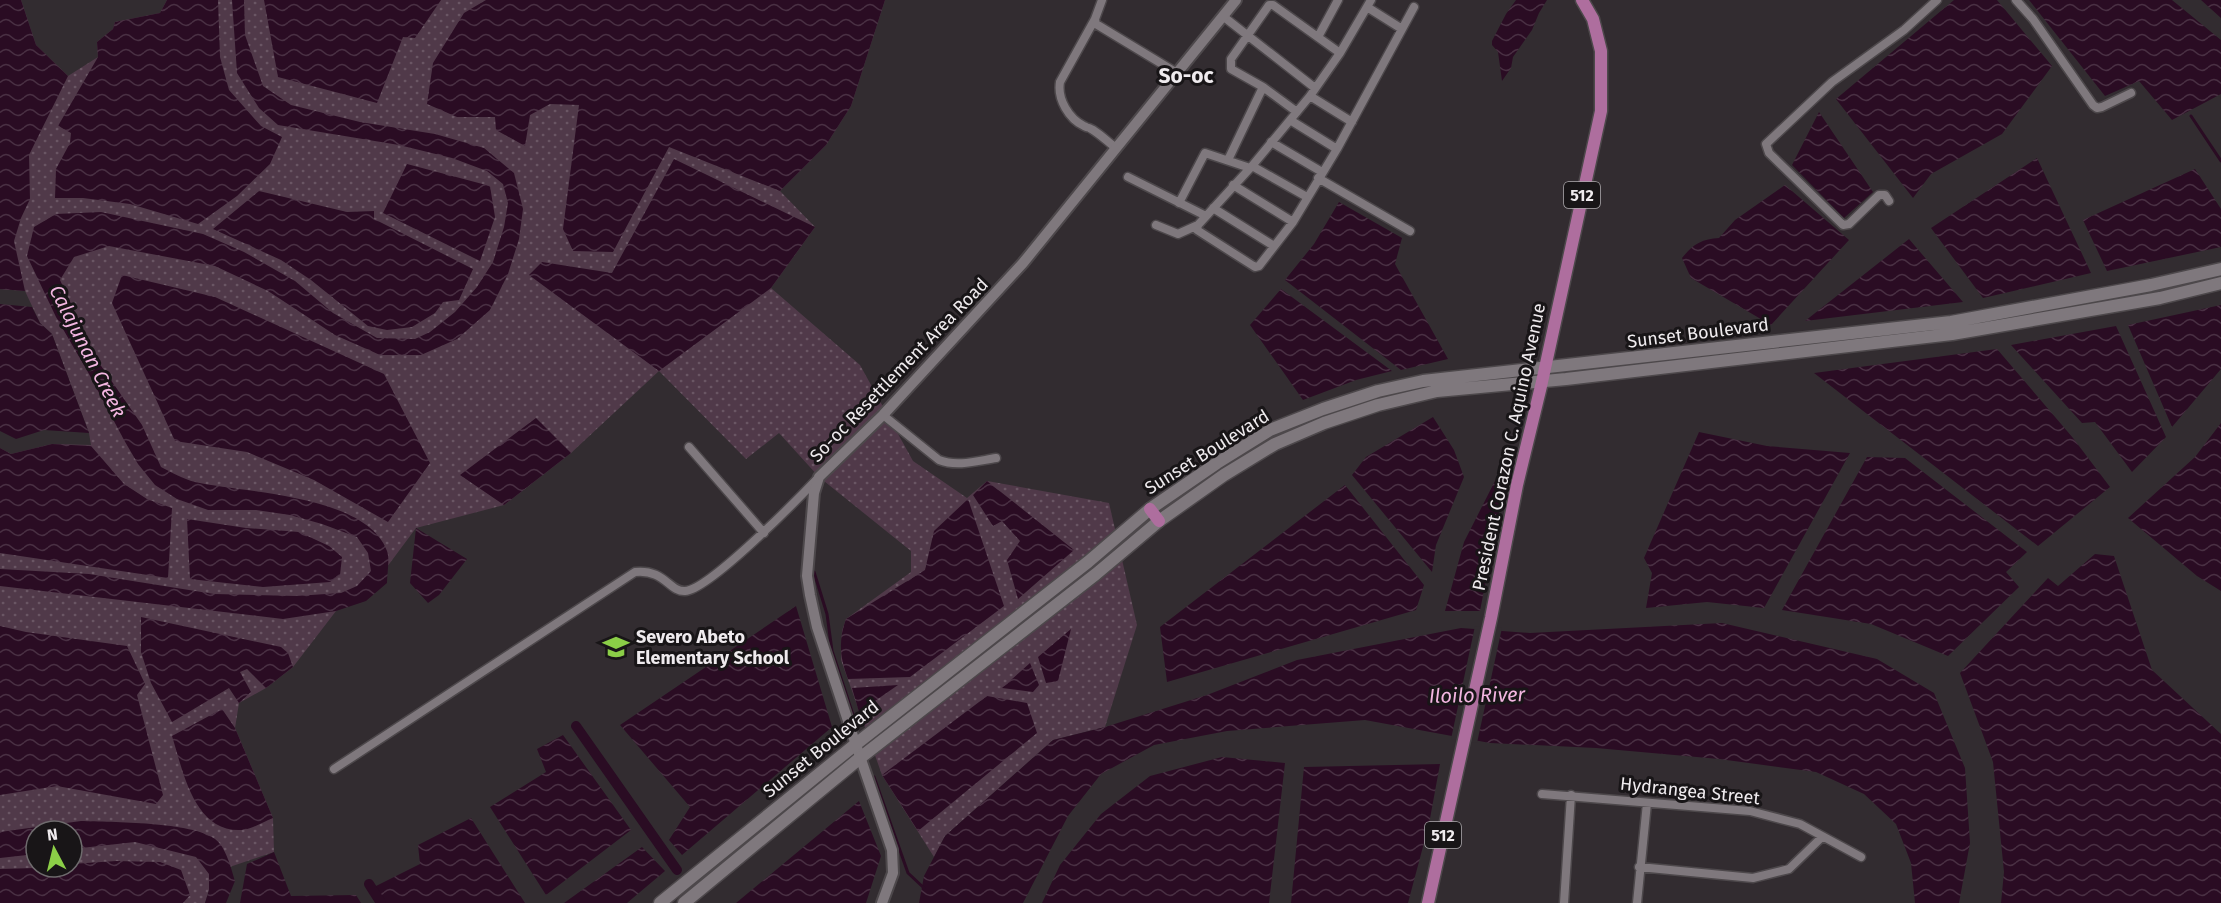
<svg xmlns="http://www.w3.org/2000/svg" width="2221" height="903" viewBox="0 0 2221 903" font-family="'Fira Sans',sans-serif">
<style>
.grass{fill:url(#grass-dots);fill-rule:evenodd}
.water{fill:url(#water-waves)}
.pier{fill:#322c30}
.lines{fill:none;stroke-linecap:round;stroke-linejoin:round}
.stream{stroke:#2a0c23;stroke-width:3}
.canal{stroke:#2a0c23;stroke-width:10}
.minor-casing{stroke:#4d484b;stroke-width:11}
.tertiary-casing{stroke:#4d484b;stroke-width:14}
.secondary-casing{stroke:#4d484b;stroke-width:15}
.primary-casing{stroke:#4d484b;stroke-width:15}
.minor{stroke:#7f787d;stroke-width:8}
.tertiary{stroke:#7f787d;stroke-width:10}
.secondary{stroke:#7f787d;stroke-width:12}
.primary{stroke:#ae6e9e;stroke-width:12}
.labels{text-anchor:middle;stroke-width:6;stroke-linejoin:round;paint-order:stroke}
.shield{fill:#181517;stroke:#aeabae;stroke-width:1.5}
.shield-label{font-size:16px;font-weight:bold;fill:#efebee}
.street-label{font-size:18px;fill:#efebee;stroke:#181517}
.poi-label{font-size:18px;font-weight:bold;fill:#efebee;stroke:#181517;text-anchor:start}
.water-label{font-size:20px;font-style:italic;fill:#f3b6e1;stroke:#181517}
.quarter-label{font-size:21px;font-weight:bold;fill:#efebee;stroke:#181517}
</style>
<defs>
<pattern id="grass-dots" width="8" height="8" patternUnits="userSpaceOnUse" patternTransform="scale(1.5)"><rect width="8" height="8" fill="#503949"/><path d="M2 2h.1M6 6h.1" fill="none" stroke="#6a5664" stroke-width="1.8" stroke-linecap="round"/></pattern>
<pattern id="water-waves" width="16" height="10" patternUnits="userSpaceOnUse" patternTransform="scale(1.5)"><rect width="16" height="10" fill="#2a0c23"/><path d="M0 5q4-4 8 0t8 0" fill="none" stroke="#493043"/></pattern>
</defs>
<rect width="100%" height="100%" fill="#322c30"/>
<path class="grass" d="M0 0H21L36 45 68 76 98 57 97 42 113 29 115 22 160 13 167 0H885L851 106 826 145 780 191 815 227 771 288 860 365 913 461 967 498 987 481 1109 503 1137 625 1105 727 1053 740 945 836 934 857 882 775 841 660 842 631 846 619 911 572V551L819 477 779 433 746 459 659 371 571 453 504 505 416 528 378 579 336 611 293 667 266 688 239 703 235 728 273 818 274 852 209 874V890L205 903H0V448L11 454 52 444 91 445 89 433 52 334 40 323 25 291 0 289ZM36 831H72V867H36Z"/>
<path class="water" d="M0 0H21L36 45 68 76 29 155 30 199 21 218 14 241 25 291 0 289Z
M167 0H218L220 57 229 90 261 126 282 137 270 164 237 196 198 224 130 204 83 198H55L56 169 70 143 71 133 58 126 98 57 97 42 113 29 115 22 160 13Z
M232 0H244L245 35 263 86 291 105 360 122 435 134 484 148 514 173 523 209 519 239 508 274 490 310 457 339 421 355H380L335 335 268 291 215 266 109 246 74 257 60 280 97 360 142 425 161 467C171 472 183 479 195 482 245 493 367 495 387 551 390 559 387 574 387 583L366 601 336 611 283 619 0 586V569L89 574 214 594 296 596 341 593 357 586 371 571 368 553 357 537 322 524 290 515 256 510H208L177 499 155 485 138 464 124 440 89 374 56 317 27 256 34 227 56 214 101 212 203 234 244 252 295 281 333 313 377 338 415 339 430 332 455 312 477 287 493 262 504 227 508 203 503 184 487 171 452 158 399 145 278 125 259 108 237 73Z
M264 0H441L415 38 403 37 377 103 278 77Z
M486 0H885L851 106 826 145 780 191 669 147 613 252 573 251 563 229 579 105 550 104 530 115 525 146 496 130 495 117H457L427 104 433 63 464 13Z
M1516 0H1547L1539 13 1532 30 1513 57 1511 68 1502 81 1498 52 1492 45V41L1506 14Z
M1954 0H1997L2052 66 2002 134 1931 174 1913 198 1836 99Z
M2029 0H2172L2221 40V94L2172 120 2139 81 2105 96Z
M2201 0H2221V18Z
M1819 112 1873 192 1844 218 1792 165Z
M2037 158 2091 273 1983 298 1931 228Z
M674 159 815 227 771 288 659 371 529 275 542 262 612 273Z
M407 164 490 186 495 217 480 261 383 213Z
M2195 169 2221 209V247L2107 271 2083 220Z
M1785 185 1849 240 1771 325 1691 278 1682 258C1693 244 1702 239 1719 238L1735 220Z
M259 191 347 212 374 211V219L473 269 459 300 443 302 435 313 412 327 387 330 368 326 311 280 281 260 213 229Z
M1339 202 1402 238 1395 264 1448 359 1401 370 1285 280 1314 244Z
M1909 239 1963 302 1805 321Z
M122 275 215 297 384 374 430 463 388 522 314 480 247 452 175 441 112 303Z
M1281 289 1392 371 1356 380 1303 400 1250 325Z
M0 304 32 307 40 323 52 334 89 433 44 430 16 439 0 431Z
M2221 305V369L2172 427 2128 325Z
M2116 326 2166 437 2132 472 2095 422 2082 423 2011 345Z
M1997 349 2073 438 2110 487 2038 546 1814 373Z
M1433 417 1454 450 1464 477 1436 545 1432 572 1352 475 1366 457Z
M536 418 571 453 504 505 460 475Z
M2221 423V591L2197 576 2128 518 2195 457Z
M1699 432 1767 446 1850 453 1764 608 1707 602 1646 608 1652 573 1644 558Z
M52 444 91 446 124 484 147 499 172 508 168 578 0 553V448L11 454Z
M1867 457 1905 458 2027 552 2006 572 2019 587 1948 656 1871 624 1782 610Z
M1497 477 1507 480 1502 497 1480 611H1445L1464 542Z
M987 481 1074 550 1018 599 1007 560 1020 541 1002 521 993 526 973 495Z
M1345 485 1424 585 1416 610 1167 682 1160 627Z
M968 499 1004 606 910 677 848 679C840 658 838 641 846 619L925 570 934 531Z
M187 519 246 528 299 532 329 546 342 557 340 575 330 582 263 587 190 579Z
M416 528 467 559 439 595 428 603 410 583Z
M2095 554 2114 556 2152 670 2221 734V903H2001L2004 872 1993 762 1960 673 2048 578 2058 586Z
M796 606 832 727 682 855 669 840 690 807 620 725Z
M141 617 281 647 288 653 293 667 266 688 247 669 240 672 251 692 239 703 229 688 172 722 151 683 141 652Z
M1722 623 1877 659 1934 693 1965 768 1970 843 1959 903H1915L1911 863 1896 824 1864 794 1816 772 1719 759 1596 748 1490 743 1365 720 1227 731 1154 745 1101 774 1068 816 1023 903H919L924 876 945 836 1053 740 1105 727 1207 695 1297 660 1461 628 1530 633Z
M0 626 26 632 127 646 145 684 137 695 163 795 156 804 57 786 0 795Z
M1071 629 1058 681 1046 683 1038 657Z
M1030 663 1039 685 1033 692 1002 688Z
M898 685 859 712 852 688Z
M987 696 1027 703 1037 733 918 831 882 775Z
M222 709 235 728 273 818C263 822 252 829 242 830 194 833 183 771 172 736Z
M563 735 631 830 546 895 490 807 546 772 537 749Z
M1222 757 1285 763 1269 903H1042L1060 865 1101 814 1150 776Z
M1440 764 1429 824 1408 903H1291L1304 767Z
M859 801 881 856 866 903H736Z
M471 818 525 903H385L374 887 420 864 418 845Z
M81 821C111 822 193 822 215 839 226 847 231 868 235 881L226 903H205L209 890V874L196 857 135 842 72 849V831H36V854L0 858V832Z
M642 847 665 871 627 903H564Z
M274 852 291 896 356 895 361 903H240L247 864Z
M116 861 160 862 181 870 190 895 183 903H0V869L72 867V864Z"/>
<path class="pier" d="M1475 626 1502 628 1477 743 1451 739Z"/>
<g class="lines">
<path class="stream" d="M2191 116 2221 161
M814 572 827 614 832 651 854 718
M874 777 908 873 924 888"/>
<path class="canal" d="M576 726 677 870
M369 884 381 903"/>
<g class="minor-casing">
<path id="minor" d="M1102 0 1095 19 1096 24 1177 73
M1371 0 1340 53 1310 96 1252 166 1198 225 1197 230 1255 267 1259 266 1293 222 1337 149 1414 7
M2016 0 2033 19 2093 105 2097 108 2102 107 2131 93
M1367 7 1402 29
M1224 17 1315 88
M1095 19 1060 82C1057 99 1069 119 1084 126 1091 130 1085 125 1093 130 1101 135 1108 142 1116 148
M1318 37 1338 0
M1310 96 1352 122
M1297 112 1263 87 1231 69V59L1269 5H1273L1340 53
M1290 120 1337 149
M1271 142 1322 172
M1228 160 1263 87
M1252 166 1307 197
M1128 177 1206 216
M1318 178 1410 231
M1233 185 1293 222
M1889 201 1885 195H1879L1849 224 1843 225 1769 153 1766 144 1832 82 1904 30 1937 0
M1179 203 1205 153 1250 168
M1213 208 1274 246
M1156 225 1178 234 1198 225
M883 415 939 460C957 467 977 461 996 458
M689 447 764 533
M334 769 635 572C665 569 669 592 685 591 709 590 799 498 819 477
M1542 794 1750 811 1800 824 1861 857
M1639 867 1753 878 1789 869 1822 837
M1564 903 1571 795
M1637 903 1647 803"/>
</g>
<g class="tertiary-casing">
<path id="tertiary" d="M882 903 893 873 892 850 853 736 817 627 810 595 807 576 814 493 819 477 883 415 1023 263 1236 0"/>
</g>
<g class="secondary-casing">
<path id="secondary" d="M660 903 856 744 1088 562 1150 509 1217 463 1270 430 1323 409 1378 391 1423 381 1951 322 2151 285 2221 269
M684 903 860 758 1096 574 1159 521 1224 475 1275 444 1324 423 1378 405 1437 391 1566 379 1952 334 2160 298 2221 283"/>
</g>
<g class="primary-casing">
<path id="primary" d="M1150 509 1159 521
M1428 903 1491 618 1517 485 1542 382 1601 111V51L1593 19 1582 0"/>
</g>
<use href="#minor" class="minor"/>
<use href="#tertiary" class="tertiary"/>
<use href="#secondary" class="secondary"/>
<use href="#primary" class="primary"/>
</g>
<defs>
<g id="school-bare" transform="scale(2.07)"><path d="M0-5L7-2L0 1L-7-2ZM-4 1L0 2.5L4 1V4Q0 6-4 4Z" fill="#8bce47" stroke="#181517" stroke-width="2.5" paint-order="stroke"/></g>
</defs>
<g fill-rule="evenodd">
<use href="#school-bare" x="616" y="647"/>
</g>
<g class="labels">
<g class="shield">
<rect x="1564" y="182" width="36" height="26" rx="4.5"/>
<rect x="1425" y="822" width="36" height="26" rx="4.5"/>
</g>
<g class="shield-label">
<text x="1582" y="201">512</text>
<text x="1443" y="841">512</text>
</g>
<g class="street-label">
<text transform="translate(1698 333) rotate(-7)" y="6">Sunset Boulevard</text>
<text transform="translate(899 370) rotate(-46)" y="6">So-oc Resettlement Area Road</text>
<text transform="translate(1509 447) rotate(-78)" y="6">President Corazon C. Aquino Avenue</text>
<text transform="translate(1207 452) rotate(-32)" y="6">Sunset Boulevard</text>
<text transform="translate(821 749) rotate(-39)" y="6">Sunset Boulevard</text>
<text transform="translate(1690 791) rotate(6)" y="6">Hydrangea Street</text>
</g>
<g class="poi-label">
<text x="636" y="643">Severo Abeto<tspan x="636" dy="21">Elementary School</tspan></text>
</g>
<g class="water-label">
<text transform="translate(88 351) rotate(63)" y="7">Calajunan Creek</text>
<text transform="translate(1477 695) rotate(-1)" y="7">Iloilo River</text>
</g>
<g class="quarter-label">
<text x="1186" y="83">So-oc</text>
</g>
</g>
<g transform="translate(54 849) rotate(353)"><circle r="28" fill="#181517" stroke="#6e6b6d" stroke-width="1.5"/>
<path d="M0-4.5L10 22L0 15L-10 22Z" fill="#8bce47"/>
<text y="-9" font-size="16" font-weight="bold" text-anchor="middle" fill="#efebee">N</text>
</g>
</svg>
